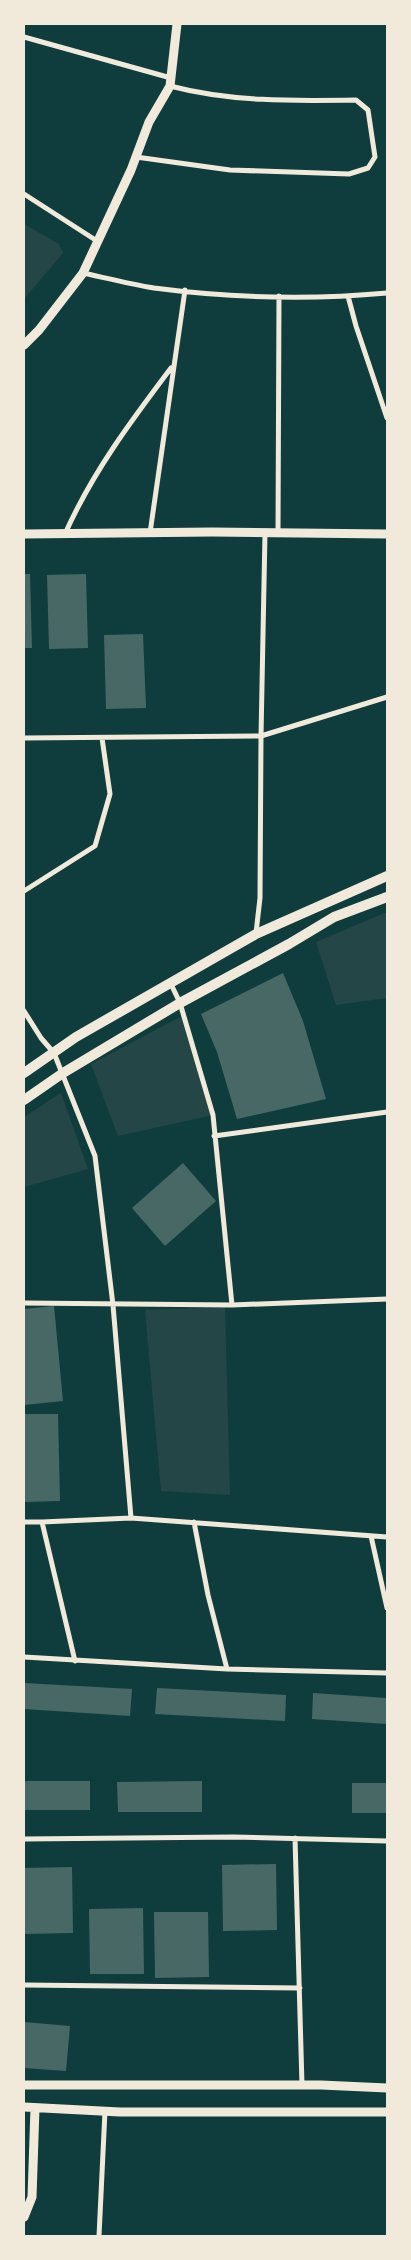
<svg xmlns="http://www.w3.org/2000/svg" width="411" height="2260" viewBox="0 0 411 2260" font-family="'PT Serif',serif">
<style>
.green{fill:#244646}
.building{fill:#486865}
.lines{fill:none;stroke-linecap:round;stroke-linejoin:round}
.minor{stroke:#f1e9da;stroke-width:5}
.tertiary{stroke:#f1e9da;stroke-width:9}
.secondary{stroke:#f1e9da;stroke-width:10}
</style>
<rect width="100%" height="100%" fill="#0f3d3e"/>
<path class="green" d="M24 224 59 244 63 253 24 299Z
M387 912V998L336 1005 316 942Z
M182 1016 213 1115 118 1136 91 1064Z
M61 1093 88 1169 24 1187V1117Z
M225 1307 230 1495 161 1491 145 1310Z"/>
<path class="building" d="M24 574H30L32 648H24Z
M86 574 88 648 49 649 47 575Z
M143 634 146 708 106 709 104 635Z
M283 973 303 1021 326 1099 237 1119 217 1052 201 1014Z
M183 1163 216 1201 165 1246 132 1208Z
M54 1306 63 1401 24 1405V1309Z
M24 1414H58L60 1501 24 1502Z
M24 1683 132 1689 130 1716 24 1709Z
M157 1688 286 1695 285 1721 155 1714Z
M313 1693 387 1698V1724L312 1719Z
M24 1781H90V1810H24Z
M202 1781V1812H118L117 1782Z
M352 1783H387V1813H352Z
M276 1864 277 1930 223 1931 222 1865Z
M72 1867 73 1933 24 1934V1868Z
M143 1908 144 1974H90L89 1909Z
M154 1912H208L209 1977 155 1978Z
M24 2022 70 2026 66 2071 24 2068Z"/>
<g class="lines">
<path class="minor" d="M24 37 171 78
M136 157 230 170 349 174 368 168 375 157 368 110 356 100C293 101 231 102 170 86
M24 194 97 241
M83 273C106 278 130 284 154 288 231 298 310 300 387 293
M348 296 356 326 387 418
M150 533 185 290
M265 533 261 736 387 697
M278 533 279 296
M65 534C92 473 131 421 171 368
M24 738 261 736 260 898 256 933
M24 891 95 846 110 794 102 738
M24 1011 41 1038 54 1053 95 1156 113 1305 131 1518
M214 1136 387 1112
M24 1303 232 1305 213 1115 180 1003 170 982
M232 1305 387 1299
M24 1522H42
M194 1522 208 1595 227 1669
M371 1536 387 1608
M24 1657 227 1669 387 1673
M75 1661 42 1522 131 1518 387 1537
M295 1838 302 2085
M24 1839 233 1837 387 1841
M24 1985 300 1988
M99 2236 105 2111"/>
<path class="tertiary" d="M24 345 39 330 83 273 131 170 149 122 170 86 177 24
M24 534 212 532 387 534
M24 2085H321L387 2088
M24 2107 120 2112H387
M24 2217 32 2197 35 2108"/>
<path class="secondary" d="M24 1073 76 1037 256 934 387 876
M24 1100 63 1073 180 1003 289 944 334 917 387 897"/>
</g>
<rect width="411" height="2260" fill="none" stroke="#f1e9da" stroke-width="50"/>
</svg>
